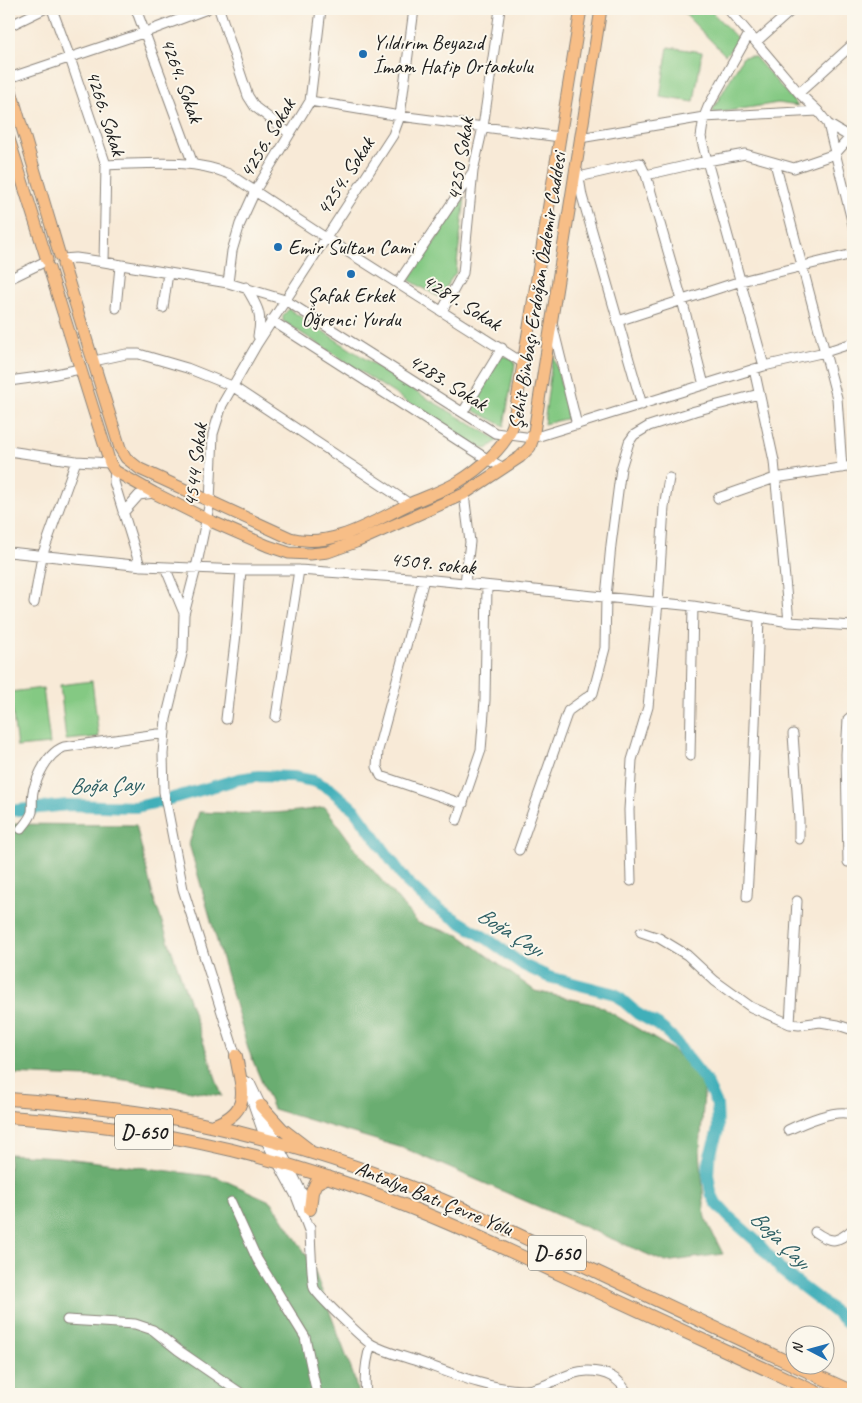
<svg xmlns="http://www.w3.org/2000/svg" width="862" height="1403" viewBox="0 0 862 1403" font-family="Caveat,sans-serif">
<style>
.green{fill:#84c983;stroke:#507250}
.forest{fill:#6bad71;stroke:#446446}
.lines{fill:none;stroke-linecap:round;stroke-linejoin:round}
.river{stroke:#3fafb9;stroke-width:12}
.minor-casing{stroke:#8a837a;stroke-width:11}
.major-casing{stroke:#8a837a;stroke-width:13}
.highway-casing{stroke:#8a837a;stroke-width:14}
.minor{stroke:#fff;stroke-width:9}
.major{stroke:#f7be87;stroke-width:11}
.highway{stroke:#f7be87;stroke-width:12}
.poi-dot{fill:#1f6fb2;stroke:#fbf7ec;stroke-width:2}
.labels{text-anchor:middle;stroke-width:4;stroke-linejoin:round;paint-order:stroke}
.shield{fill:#fbf7ec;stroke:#5f5e5a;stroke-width:1}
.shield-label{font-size:20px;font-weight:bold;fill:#1c1c1c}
.poi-label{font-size:21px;fill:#1c1c1c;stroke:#fbf7ec;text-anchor:start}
.street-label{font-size:21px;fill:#1c1c1c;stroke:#fbf7ec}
.water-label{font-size:22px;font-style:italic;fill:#2c5e63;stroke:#fbf7ec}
</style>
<rect width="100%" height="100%" fill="#fbf7ec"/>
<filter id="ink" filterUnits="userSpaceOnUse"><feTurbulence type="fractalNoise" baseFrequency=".02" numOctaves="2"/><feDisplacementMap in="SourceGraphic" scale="10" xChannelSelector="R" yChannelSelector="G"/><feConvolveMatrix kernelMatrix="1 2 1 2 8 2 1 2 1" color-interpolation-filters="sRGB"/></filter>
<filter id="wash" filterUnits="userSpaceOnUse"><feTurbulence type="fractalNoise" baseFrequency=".0096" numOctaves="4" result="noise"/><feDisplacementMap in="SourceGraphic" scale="20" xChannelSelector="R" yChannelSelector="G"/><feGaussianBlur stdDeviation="1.12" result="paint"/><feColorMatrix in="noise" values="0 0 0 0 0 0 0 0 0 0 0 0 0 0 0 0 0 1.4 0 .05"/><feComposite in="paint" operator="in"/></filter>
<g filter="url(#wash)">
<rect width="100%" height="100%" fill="#f8ead7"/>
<path class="green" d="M680 9H709L740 41 725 55Z
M668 47 702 52 694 102 660 97Z
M751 56 755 57 798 106 778 103 716 113 712 111 743 57Z
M465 197 456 272 439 297 409 280Z
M289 309 413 390 498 440 487 449 476 447 283 321V315Z
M553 352 569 418 544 424Z
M505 356 514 360 515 364 504 426 469 408 501 357Z
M92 681 99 737 66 740 60 685Z
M43 688 50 744 17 747 10 692Z"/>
<path class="forest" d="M325 807 360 855 418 923 459 935 535 991 598 1005 670 1048 705 1079 700 1150 705 1218 723 1254 665 1262 406 1149 273 1109 248 1049 189 844 199 812C241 814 283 815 325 807Z
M9 824 136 825 153 896 222 1096 112 1078 9 1074Z
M9 1154 58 1157 217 1177 272 1202 311 1262 353 1374 358 1394H9Z"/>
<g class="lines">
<path class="river" d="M9 811 68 805 136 807 159 802 239 779 259 776 293 777 314 781 330 789 355 810 407 882 431 904 489 940 523 965 549 977 615 994 638 1014 658 1025 670 1035 706 1081 717 1105 718 1130 709 1159 708 1174 711 1193 716 1203 728 1216 756 1241 783 1272 825 1304 853 1327"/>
</g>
</g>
<g filter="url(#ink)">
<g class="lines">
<g class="minor-casing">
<path id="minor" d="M52 9 70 58 106 165 104 262
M136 9 193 164
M219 9 248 96 255 107 289 133
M728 9 799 93 818 111 828 124 853 139
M9 26 44 9
M756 42 793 9
M9 78 146 32 207 9
M799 93 853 44
M310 101 400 116 560 137
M828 124 853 225
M580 138 704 117 708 107 749 34
M775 163 837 398 842 468
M106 165C147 164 191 158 229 174L326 238 523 363
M578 172 582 196 642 405
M646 175 707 161 745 154 794 168 835 154 853 134
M579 177 640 163 646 175 682 300 704 385
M62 259 76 258 104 262 228 283 285 300 495 433 533 438 764 366 825 352 853 343
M9 279 46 261
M228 283 232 251 240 224 255 191 310 101 321 9
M398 283 472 173
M246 287C257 307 263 312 258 336
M116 308 120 266
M163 308 168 273
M442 311 463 273 473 171 483 127 500 9
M271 320 487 459 504 468
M618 321 741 281 853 254
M552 323 577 425
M94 361 126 354H139L187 368 232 386 410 504
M764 366 707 161 701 137 704 117 818 111
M754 369 774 461 789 622
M9 381 46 376 80 369
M463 412 502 348
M9 451 76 461 110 463
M115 471 114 482 140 566
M464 494 470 542 465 583
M718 498 775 478 853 466
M123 513 139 495 154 493
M9 552 143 566 241 570H299L424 579 693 606 789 622 853 626
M165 567 184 613
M424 579 378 750 377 767 381 776 463 804
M34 603 42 556 76 461
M276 717 299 570
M226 719 236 634 241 570
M793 734 799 820V839
M690 756 693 606
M457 820 481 750 485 700 487 586
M21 829C25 824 30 819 32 812 33 804 31 796 34 788 39 773 48 753 64 747L165 733
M519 850 568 711 593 693 605 648 606 597 611 545 621 468 629 442 634 435 649 426 695 411 759 394
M848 862 846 754 848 719 853 715
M631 881 629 810 632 760 648 707 658 602 664 507 669 478
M747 897 752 804 759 618
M641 932 659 938 687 955 715 981 751 1007 790 1024 799 1025 820 1022 838 1025 853 1030
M790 1024 797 901
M237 1060 183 889 164 792 163 754 166 719 183 650 184 614 196 568 210 502 213 434 222 405 257 344 393 135 400 116 414 9
M245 1081 266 1141 296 1196 310 1233
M250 1083 261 1106 277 1143 310 1209
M788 1130C803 1123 838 1107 853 1115
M231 1202 257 1259 305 1337 317 1394
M310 1227C310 1236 312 1281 314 1288 317 1295 363 1339 371 1344 384 1352 402 1356 417 1361 451 1373 487 1389 523 1390 546 1390 565 1371 588 1371 605 1371 621 1378 627 1394
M815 1232C832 1244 838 1242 853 1229
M67 1320 135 1324 153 1330 178 1350 242 1394
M366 1394C364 1377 366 1360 371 1344"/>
</g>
<g class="major-casing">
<path id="major" d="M9 84 60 256
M9 139 47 260
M63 264 120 448 126 458 140 469 290 538C332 549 372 522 409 504 425 497 443 491 458 482 478 470 506 447 513 425L581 9
M49 268 110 463 115 471 154 493 206 519 268 546 289 553 310 554 328 552 356 542 464 494 520 457 530 447 533 438 601 9"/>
</g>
<g class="highway-casing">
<path id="highway" d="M9 1099C62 1103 115 1108 167 1117 270 1136 372 1169 468 1211L794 1365
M261 1106 282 1129 308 1149
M9 1117C117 1124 224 1143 327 1177 410 1204 489 1241 568 1278 652 1316 736 1355 820 1394
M212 1126C253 1111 242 1091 236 1056
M310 1209 312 1192 316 1183 328 1177
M796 1366 853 1392"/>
</g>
<use href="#minor" class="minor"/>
<use href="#major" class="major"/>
<use href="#highway" class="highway"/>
</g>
</g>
<g class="poi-dot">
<circle cx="363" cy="54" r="5"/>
<circle cx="278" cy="247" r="5"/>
<circle cx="351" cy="274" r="5"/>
</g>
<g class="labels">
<g class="shield">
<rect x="115" y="1114.5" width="58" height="35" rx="4"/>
<rect x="528" y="1235.5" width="58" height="35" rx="4"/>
</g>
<g class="shield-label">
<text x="144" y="1139">D-650</text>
<text x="557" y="1260">D-650</text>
</g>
<g class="poi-label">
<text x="373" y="49">Yıldırım Beyazıd<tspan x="373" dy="24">İmam Hatip Ortaokulu</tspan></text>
<text x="288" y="254">Emir Sultan Cami</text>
<text x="351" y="302" text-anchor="middle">Şafak Erkek<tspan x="351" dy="24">Öğrenci Yurdu</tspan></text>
</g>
<g class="street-label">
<text transform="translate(182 80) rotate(70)" y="7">4264. Sokak</text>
<text transform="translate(106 113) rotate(72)" y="7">4266. Sokak</text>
<text transform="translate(267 138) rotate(-59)" y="7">4256. Sokak</text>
<text transform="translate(460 159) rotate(-81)" y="7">4250 Sokak</text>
<text transform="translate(345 176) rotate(-57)" y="7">4254. Sokak</text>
<text transform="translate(537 291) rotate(-81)" y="7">Şehit Binbaşı Erdoğan Özdemir Caddesi</text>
<text transform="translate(462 302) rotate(32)" y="7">4281. Sokak</text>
<text transform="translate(448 382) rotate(32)" y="7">4283. Sokak</text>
<text transform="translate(195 465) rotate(-83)" y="7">4544 Sokak</text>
<text transform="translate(433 563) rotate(6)" y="7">4509. sokak</text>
<text transform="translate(434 1198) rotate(22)" y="7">Antalya Batı Çevre Yolu</text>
</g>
<g class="water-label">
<text transform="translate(106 784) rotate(-2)" y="8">Boğa Çayı</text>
<text transform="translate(511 931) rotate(32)" y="8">Boğa Çayı</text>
<text transform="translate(781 1239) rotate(44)" y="8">Boğa Çayı</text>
</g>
</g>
<rect width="862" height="1403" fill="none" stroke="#fbf7ec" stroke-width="30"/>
<g transform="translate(810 1350) rotate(276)"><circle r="24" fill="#fbf7ec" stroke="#a29f99"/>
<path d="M0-4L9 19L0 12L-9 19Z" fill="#1f6fb2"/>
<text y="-8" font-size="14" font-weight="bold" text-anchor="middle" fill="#1c1c1c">N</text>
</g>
</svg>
